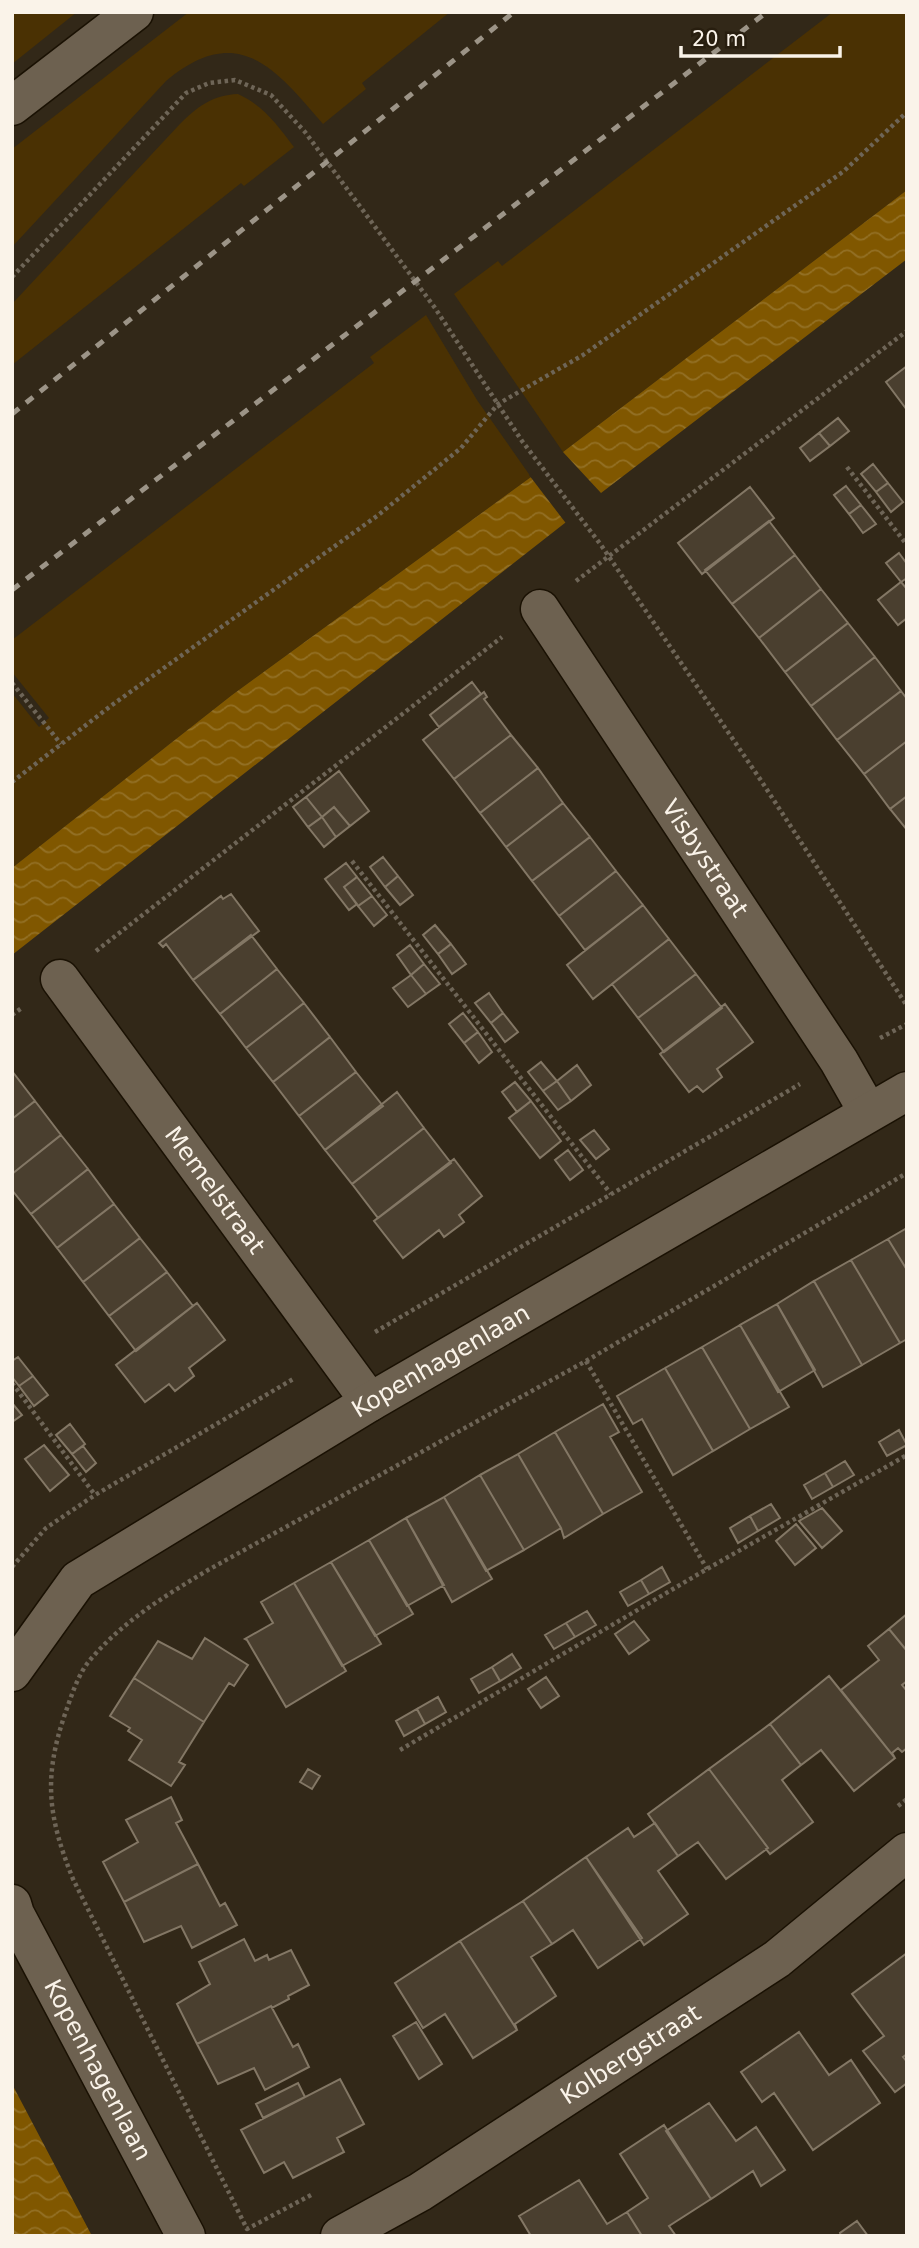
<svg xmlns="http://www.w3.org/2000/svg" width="919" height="2248" viewBox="0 0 919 2248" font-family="'DejaVu Sans',sans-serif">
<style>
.grass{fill:#4a3103}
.water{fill:url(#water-waves)}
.pier{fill:#322818}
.building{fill:#4a3f2f;stroke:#837765;stroke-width:2}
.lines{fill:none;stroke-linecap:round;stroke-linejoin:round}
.street-casing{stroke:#1a1103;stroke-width:41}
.secondary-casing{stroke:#1a1103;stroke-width:41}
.path{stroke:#6e6557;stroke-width:4.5;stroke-dasharray:3.5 3.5;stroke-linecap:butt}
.street{stroke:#6d6150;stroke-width:38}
.secondary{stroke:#6d6150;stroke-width:38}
.rail{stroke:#9c9487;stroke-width:5;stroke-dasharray:9 9;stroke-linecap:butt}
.labels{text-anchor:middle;stroke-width:5;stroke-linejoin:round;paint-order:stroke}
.street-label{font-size:24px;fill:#faf3e9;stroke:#281e0f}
</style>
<defs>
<pattern id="water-waves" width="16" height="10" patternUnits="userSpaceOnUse" patternTransform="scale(1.75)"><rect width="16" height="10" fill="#805700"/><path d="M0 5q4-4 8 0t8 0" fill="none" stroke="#937025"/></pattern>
</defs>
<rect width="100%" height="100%" fill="#322818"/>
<path class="grass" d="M12 12H77L12 64Z
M189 12H450L362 83 366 89 323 124C275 68 238 21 166 81L12 247V149Z
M833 12H907V190L563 452 454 294 498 261 502 266Z
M238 94C264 106 277 125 294 147L244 186 241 183 12 365V304L179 125C197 107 212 95 238 94Z
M426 315 477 400 531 477 232 695 12 868V693L39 727 49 718 12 672V640L374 363 370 357Z"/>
<path class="water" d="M907 190V259L601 493 563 452Z
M531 477 570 519 12 955V868L232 695Z
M12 2084 92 2236H12Z"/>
<path class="pier" d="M532 474 573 517V521L568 526 529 475Z"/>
<path class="building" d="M907 366V410L886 382Z
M838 418 849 431 830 446 819 433Z
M819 433 830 446 810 461 800 448Z
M873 464 888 483 876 492 861 474Z
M888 483 903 502 891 512 876 492Z
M846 486 861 505 849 514 834 495Z
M750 487 774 518 702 574 678 543Z
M861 505 876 524 863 533 849 514Z
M769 521 795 555 732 604 705 570Z
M899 553 907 564V578L901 582 886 563Z
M795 555 821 589 759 638 732 604Z
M901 582 907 589V618L898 625 878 600Z
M821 589 848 623 785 672 759 638Z
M848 623 875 657 811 706 785 672Z
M875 657 901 691 837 740 811 706Z
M472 682 481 694 439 727 430 715Z
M901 691 907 699V741L864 774 837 740Z
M484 692 487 697 484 699 511 735 454 779 423 740Z
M511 735 538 768 480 813 454 779Z
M907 741V796L890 809 864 774Z
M538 768 563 803 506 847 480 813Z
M339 771 369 811 350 826 334 807 322 817 306 797Z
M907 796V830L890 809Z
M306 797 322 817 308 827 293 807Z
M563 803 590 837 532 881 506 847Z
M334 807 350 826 336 837 322 817Z
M322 817 336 837 324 847 308 827Z
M590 837 616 871 559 916 532 881Z
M383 857 398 876 385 887 370 867Z
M346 863 357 877 344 887 357 904 349 910 325 879Z
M616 871 643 905 585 950 559 916Z
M398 876 413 895 400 905 385 887Z
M357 877 372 896 358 906 344 887Z
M231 894 259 931 193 980 166 944 163 947 159 943 221 896 223 899Z
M372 896 387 915 374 926 358 906Z
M643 905 669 939 593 999 567 965Z
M435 925 451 944 438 954 423 935Z
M251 935 277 969 220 1014 193 980Z
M669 939 696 974 638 1018 612 984Z
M451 944 466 964 452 974 438 954Z
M410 945 424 964 411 975 397 955Z
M424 964 440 984 426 994 411 975Z
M277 969 304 1003 246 1048 220 1014Z
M696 974 722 1008 664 1052 638 1018Z
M411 975 426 994 408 1007 393 988Z
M489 993 503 1013 491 1023 475 1003Z
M304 1003 330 1037 273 1082 246 1048Z
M725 1004 753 1042 717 1069 722 1077 703 1092 697 1086 689 1092 660 1054Z
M463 1013 478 1032 464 1043 449 1024Z
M503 1013 518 1032 505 1042 491 1023Z
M478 1032 492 1052 479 1063 464 1043Z
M330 1037 356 1072 299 1116 273 1082Z
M541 1062 557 1081 543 1091 528 1072Z
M577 1065 591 1085 571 1101 557 1081Z
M12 1071 35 1101 12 1119Z
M356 1072 383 1106 325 1150 299 1116Z
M557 1081 571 1101 558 1110 543 1091Z
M515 1082 531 1101 517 1112 502 1092Z
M397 1092 424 1128 352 1184 325 1150Z
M35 1101 61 1135 12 1174V1119Z
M531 1101 561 1141 540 1158 509 1118Z
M424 1128 451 1163 378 1218 352 1184Z
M594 1130 609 1149 596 1159 580 1140Z
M61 1135 88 1169 31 1214 12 1190V1174Z
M568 1150 583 1170 570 1180 555 1160Z
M454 1159 482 1196 459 1215 464 1222 444 1237 439 1230 403 1258 374 1221Z
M88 1169 114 1204 57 1248 31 1214Z
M114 1204 140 1238 83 1282 57 1248Z
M907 1228V1270L888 1239Z
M140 1238 167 1272 109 1316 83 1282Z
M888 1239 907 1270V1339L900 1343 851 1260Z
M851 1260 900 1343 862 1365 814 1281Z
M167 1272 193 1306 136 1351 109 1316Z
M814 1281 862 1365 823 1387 777 1304Z
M197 1303 225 1340 189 1368 194 1376 175 1391 169 1384 145 1402 116 1365Z
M777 1304 815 1370 778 1392 740 1325Z
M740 1325 789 1407 750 1429 702 1347Z
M702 1347 750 1429 713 1451 665 1368Z
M18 1357 33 1376 19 1386 12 1377V1361Z
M665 1368 713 1451 673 1475 642 1419 633 1424 617 1396Z
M33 1376 48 1395 34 1406 19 1386Z
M12 1403 22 1415 12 1422Z
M603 1404 619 1432 610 1437 642 1492 603 1514 555 1432Z
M70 1424 85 1444 72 1454 56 1435Z
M899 1430 907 1445 887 1456 879 1442Z
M555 1432 603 1514 564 1538 561 1528 518 1454Z
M44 1445 69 1475 50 1491 25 1459Z
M83 1446 96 1463 86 1472 72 1454Z
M518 1454 561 1528 524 1550 480 1475Z
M845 1461 854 1475 833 1487 825 1473Z
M825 1473 833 1487 812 1499 804 1485Z
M480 1475 524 1550 486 1571 444 1497Z
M444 1497 492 1579 452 1602 406 1518Z
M771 1504 780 1518 758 1531 750 1516Z
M822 1508 842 1531 822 1548 799 1521Z
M750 1516 758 1531 738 1543 730 1528Z
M406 1518 444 1585 407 1606 369 1540Z
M796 1524 816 1548 795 1565 776 1541Z
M369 1540 413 1614 375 1636 331 1562Z
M331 1562 381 1644 342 1666 294 1583Z
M662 1567 670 1582 649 1594 641 1580Z
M641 1580 649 1594 628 1606 620 1592Z
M294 1583 346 1671 286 1707 247 1640 245 1639 273 1623 261 1602Z
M587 1611 596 1625 575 1637 566 1623Z
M907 1614V1651L889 1629Z
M634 1621 649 1640 629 1654 615 1634Z
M566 1623 575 1637 554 1649 545 1635Z
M889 1629 907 1651V1681L902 1685 907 1691V1748L902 1752 898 1748 892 1753 895 1758 841 1690 879 1660 868 1646Z
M205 1638 248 1665 234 1686 229 1683 204 1722 134 1678 158 1641 192 1659Z
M512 1654 521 1668 500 1681 492 1667Z
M492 1667 500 1681 479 1693 471 1679Z
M829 1676 895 1758 854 1791 821 1750 801 1765 770 1724Z
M546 1677 559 1696 541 1708 528 1689Z
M134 1678 204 1722 179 1762 185 1765 171 1786 129 1760 142 1740 128 1731 130 1728 110 1716Z
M438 1697 446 1712 425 1724 417 1709Z
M417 1709 425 1724 404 1736 396 1721Z
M770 1724 801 1765 782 1780 813 1822 770 1854 766 1849 768 1848 709 1769Z
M308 1769 320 1776 312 1789 300 1782Z
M709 1769 768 1848 726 1879 698 1842 678 1856 648 1814Z
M171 1797 182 1820 176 1823 198 1864 124 1902 103 1862 138 1842 126 1820Z
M655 1823 678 1856 658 1871 688 1914 644 1945 586 1857 628 1828 634 1837Z
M586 1857 642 1938 598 1968 573 1930 552 1944 523 1901Z
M198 1864 220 1906 225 1903 237 1925 192 1948 181 1926 144 1942 124 1902Z
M523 1901 552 1944 531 1957 556 1996 515 2024 517 2030 460 1941Z
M244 1939 255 1961 267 1955 269 1960 291 1950 309 1985 288 1996 289 1999 272 2008 271 2006 197 2044 177 2004 210 1984 199 1962Z
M460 1941 517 2030 473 2058 445 2014 423 2028 395 1983Z
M907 1953V2054L903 2057 907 2062V2083L895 2092 863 2051 884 2036 852 1994Z
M271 2006 293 2047 298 2044 309 2067 265 2090 254 2068 218 2084 197 2044Z
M416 2022 442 2064 419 2079 393 2036Z
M799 2032 829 2075 851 2060 880 2103 813 2150 774 2093 762 2102 741 2072Z
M340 2079 364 2124 337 2138 344 2152 293 2178 284 2162 264 2173 241 2130Z
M298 2083 305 2097 263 2118 256 2104Z
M709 2103 736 2141 756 2127 785 2170 761 2186 753 2171 711 2199 666 2131Z
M664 2125 711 2199 669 2226 676 2236H642L627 2212 648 2198 620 2154Z
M579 2180 607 2224 627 2212 642 2236H531L519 2216Z
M857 2221 868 2236H841L840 2233Z"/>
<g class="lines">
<g class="street-casing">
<g id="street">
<path id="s1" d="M540 609 839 1061 868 1112"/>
<path id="s2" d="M60 979 370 1402"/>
<path id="s3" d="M12 1672 78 1580 370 1402 907 1091"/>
<path id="s4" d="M12 1904 15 1914 186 2236"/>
<path id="s5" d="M340 2236 420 2192 777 1959 907 1852"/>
</g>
</g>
<g class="secondary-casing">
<path id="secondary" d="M12 106 134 12"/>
</g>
<path class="path" d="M12 277 186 93 209 83 235 80 271 95 305 132 435 308 522 441 601 545 762 782 907 1006
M847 467 907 545
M576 581 907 331
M12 683 61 744
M12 782 112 705 377 516 461 448 498 404 583 355 844 171 907 112
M352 861 611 1194
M96 951 502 637
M12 1015 23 1007
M880 1038 907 1024
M375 1332 800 1084
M586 1361 707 1569
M12 1383 95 1495
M12 1567 46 1528 95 1495 295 1378
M400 1750 707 1569 907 1455
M898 1806 907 1799
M311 2195 247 2229 73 1879C48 1817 43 1778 65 1714 71 1697 78 1674 90 1660 123 1621 165 1596 208 1570L586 1361 907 1173"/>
<use href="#street" class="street"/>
<use href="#secondary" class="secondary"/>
<path class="rail" d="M12 414 514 12
M12 590 767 12"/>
</g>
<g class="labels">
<g class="street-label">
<text dy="8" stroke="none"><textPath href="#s1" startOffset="299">Visbystraat</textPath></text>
<text dy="8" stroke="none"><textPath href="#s2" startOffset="262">Memelstraat</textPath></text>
<text dy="8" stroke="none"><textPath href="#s3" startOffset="537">Kopenhagenlaan</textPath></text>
<text dy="8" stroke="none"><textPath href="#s5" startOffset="343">Kolbergstraat</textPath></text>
<text dy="8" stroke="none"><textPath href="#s4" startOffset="187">Kopenhagenlaan</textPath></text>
</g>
</g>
<rect width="919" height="2248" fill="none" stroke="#faf3e9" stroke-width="28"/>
<path d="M681 46v10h159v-10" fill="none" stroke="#faf3e9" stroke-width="3.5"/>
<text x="692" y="46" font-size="21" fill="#faf3e9" stroke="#281e0f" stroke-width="5" paint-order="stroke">20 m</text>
</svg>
